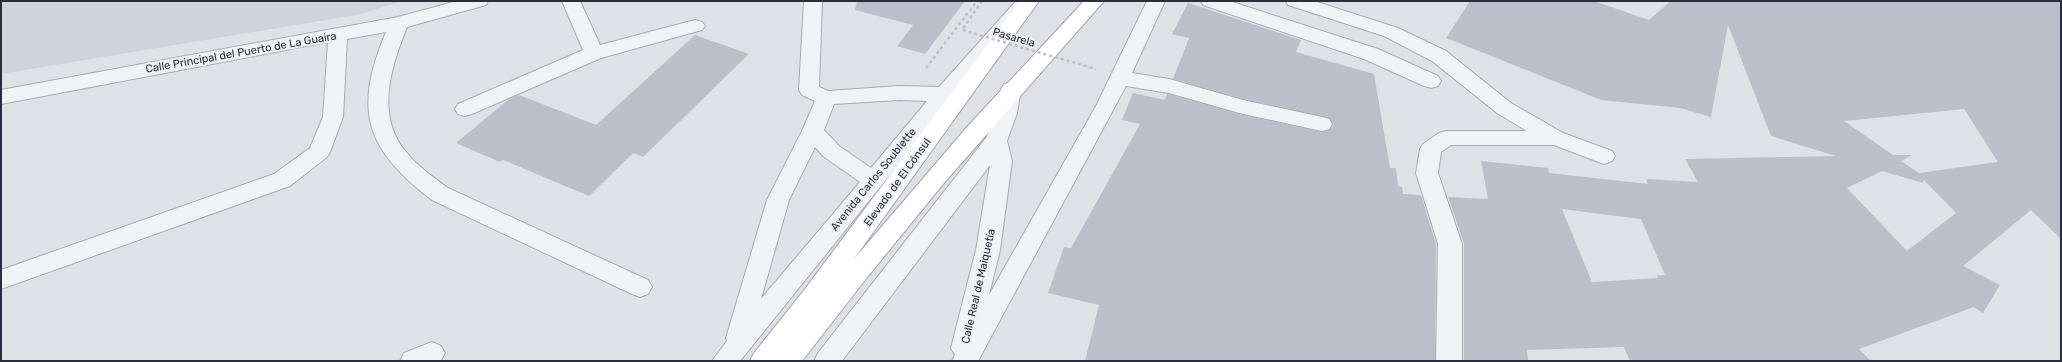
<svg xmlns="http://www.w3.org/2000/svg" width="2062" height="362" viewBox="0 0 2062 362" font-family="Rubik,sans-serif">
<style>
.built{fill:#d1d3dc}
.building{fill:#bcbfc9;fill-rule:evenodd}
.lines{fill:none;stroke-linecap:round;stroke-linejoin:round}
.minor-casing{stroke:#a8abb4;stroke-width:2}
.major-casing{stroke:#9fa3b2;stroke-width:2}
.path{stroke:#bdbfc6;stroke-width:2.5;stroke-dasharray:3 3;stroke-linecap:butt}
.minor{fill:#f1f2f6;fill-rule:evenodd}
.major{fill:#fff;fill-rule:evenodd}
.path-bridge{stroke:#bdbfc6;stroke-width:2.5;stroke-dasharray:3 3;stroke-linecap:butt}
.labels{text-anchor:middle;stroke-width:4;stroke-linejoin:round;paint-order:stroke}
.street-label{font-size:11px;fill:#292d3d;stroke:#eef0f5}
</style>
<rect width="100%" height="100%" fill="#dfe1e7"/>
<path class="built" d="M1 1H403L356 15 1 74Z"/>
<path class="building" d="M857 1H965L925 54 897 46 913 25 855 10Z
M1470 1H1594L1649 20 1671 1H2061V239L2031 210 1963 266 2000 285 1983 313 1974 307 1859 349 1871 361H1630L1624 347 1527 350 1528 361H1464V244L1448 197 1488 199 1481 161 1548 168 1549 173 1648 184 1646 179 1698 182 1685 159 1836 156 1771 136 1728 25 1711 117 1680 108 1601 100 1446 38ZM1964 109 1998 162 1919 173 1901 161 1912 155H1893L1844 121ZM1882 171 1923 183 1924 180 1956 213 1907 251 1847 188ZM1562 209 1641 219 1665 275H1657L1658 278 1592 282Z
M1188 3 1301 40 1296 52 1374 74 1390 168H1396L1398 186 1402 187 1403 194 1421 195 1436 244 1435 361H1085L1099 305 1048 293 1064 247 1071 248 1140 124 1122 120 1133 93 1165 100 1167 94H1169L1243 115 1322 132 1329 130 1333 125 1329 118 1243 99 1173 79 1189 38 1172 34Z
M695 35 749 54 643 157 633 153 589 196 503 160 500 162 456 143 508 100 519 95 596 125Z"/>
<g class="lines">
<g class="minor-casing">
<path id="minor" d="M457 1H488L486 5 407 27C391 67 375 115 406 152 418 167 433 177 448 188L648 280 652 287 648 294 640 297 632 294 432 200C365 149 353 110 386 32L347 39 343 117 330 152 327 157 290 186 1 289V270L274 174 310 148 323 117 328 42 1 104V90L398 17Z
M562 1H580L600 45 695 20 702 22 705 26 702 30 601 58 472 114 465 116 458 114 455 109 458 104 583 50Z
M804 1H822L819 87 828 91 899 86 939 87 1016 1H1035L951 99 740 361H712L727 341 726 338 767 200 802 131 815 101 802 95 799 90ZM899 100 927 101 871 168 839 146 824 130 834 104ZM815 147 823 156 860 182 761 299 789 200Z
M1147 1H1165L1132 73 1169 79 1243 100 1322 117 1329 119 1332 124 1329 129 1322 131 1243 114 1169 93 1126 86 978 361H952L955 355 951 348 976 250 990 165 842 361H814L818 353 986 138 997 113 1001 89 1004 84 1011 82 1018 84 1021 89 1017 113 1007 141 1012 161 1000 250 989 295 1096 106Z
M1201 1H1229L1378 49 1438 76 1441 81 1438 86 1431 88 1424 86 1364 59 1203 5Z
M1286 1H1314L1398 28 1446 51 1511 103 1563 133 1612 151 1615 156 1612 161 1604 164 1554 145H1451L1441 152 1438 173 1462 244V361H1436L1438 244 1416 173 1420 149 1423 144 1439 133 1446 131H1527L1497 113 1432 61 1384 36 1288 5Z
M432 342 441 346 445 353 441 360 400 361 404 353Z"/>
</g>
<g class="major-casing">
<path id="major" d="M1020 1H1039L854 259 967 127 1084 1H1104L944 183 869 275 802 361H750L754 353 805 289Z"/>
</g>
<path class="path" d="M926 68 977 1"/>
<use href="#minor" class="minor"/>
<use href="#major" class="major"/>
<path class="path-bridge" d="M982 1 962 30 1096 69"/>
</g>
<g class="labels">
<g class="street-label">
<text transform="translate(1014 37) rotate(16)" y="4">Pasarela</text>
<text transform="translate(241 52) rotate(-10)" y="4">Calle Principal del Puerto de La Guaira</text>
<text transform="translate(873 179) rotate(-51)" y="4">Avenida Carlos Soublette</text>
<text transform="translate(897 182) rotate(-54)" y="4">Elevado de El Cónsul</text>
<text transform="translate(978 286) rotate(-77)" y="4">Calle Real de Maiquetía</text>
</g>
</g>
<rect width="2062" height="362" fill="none" stroke="#292d3d" stroke-width="4"/>
</svg>
